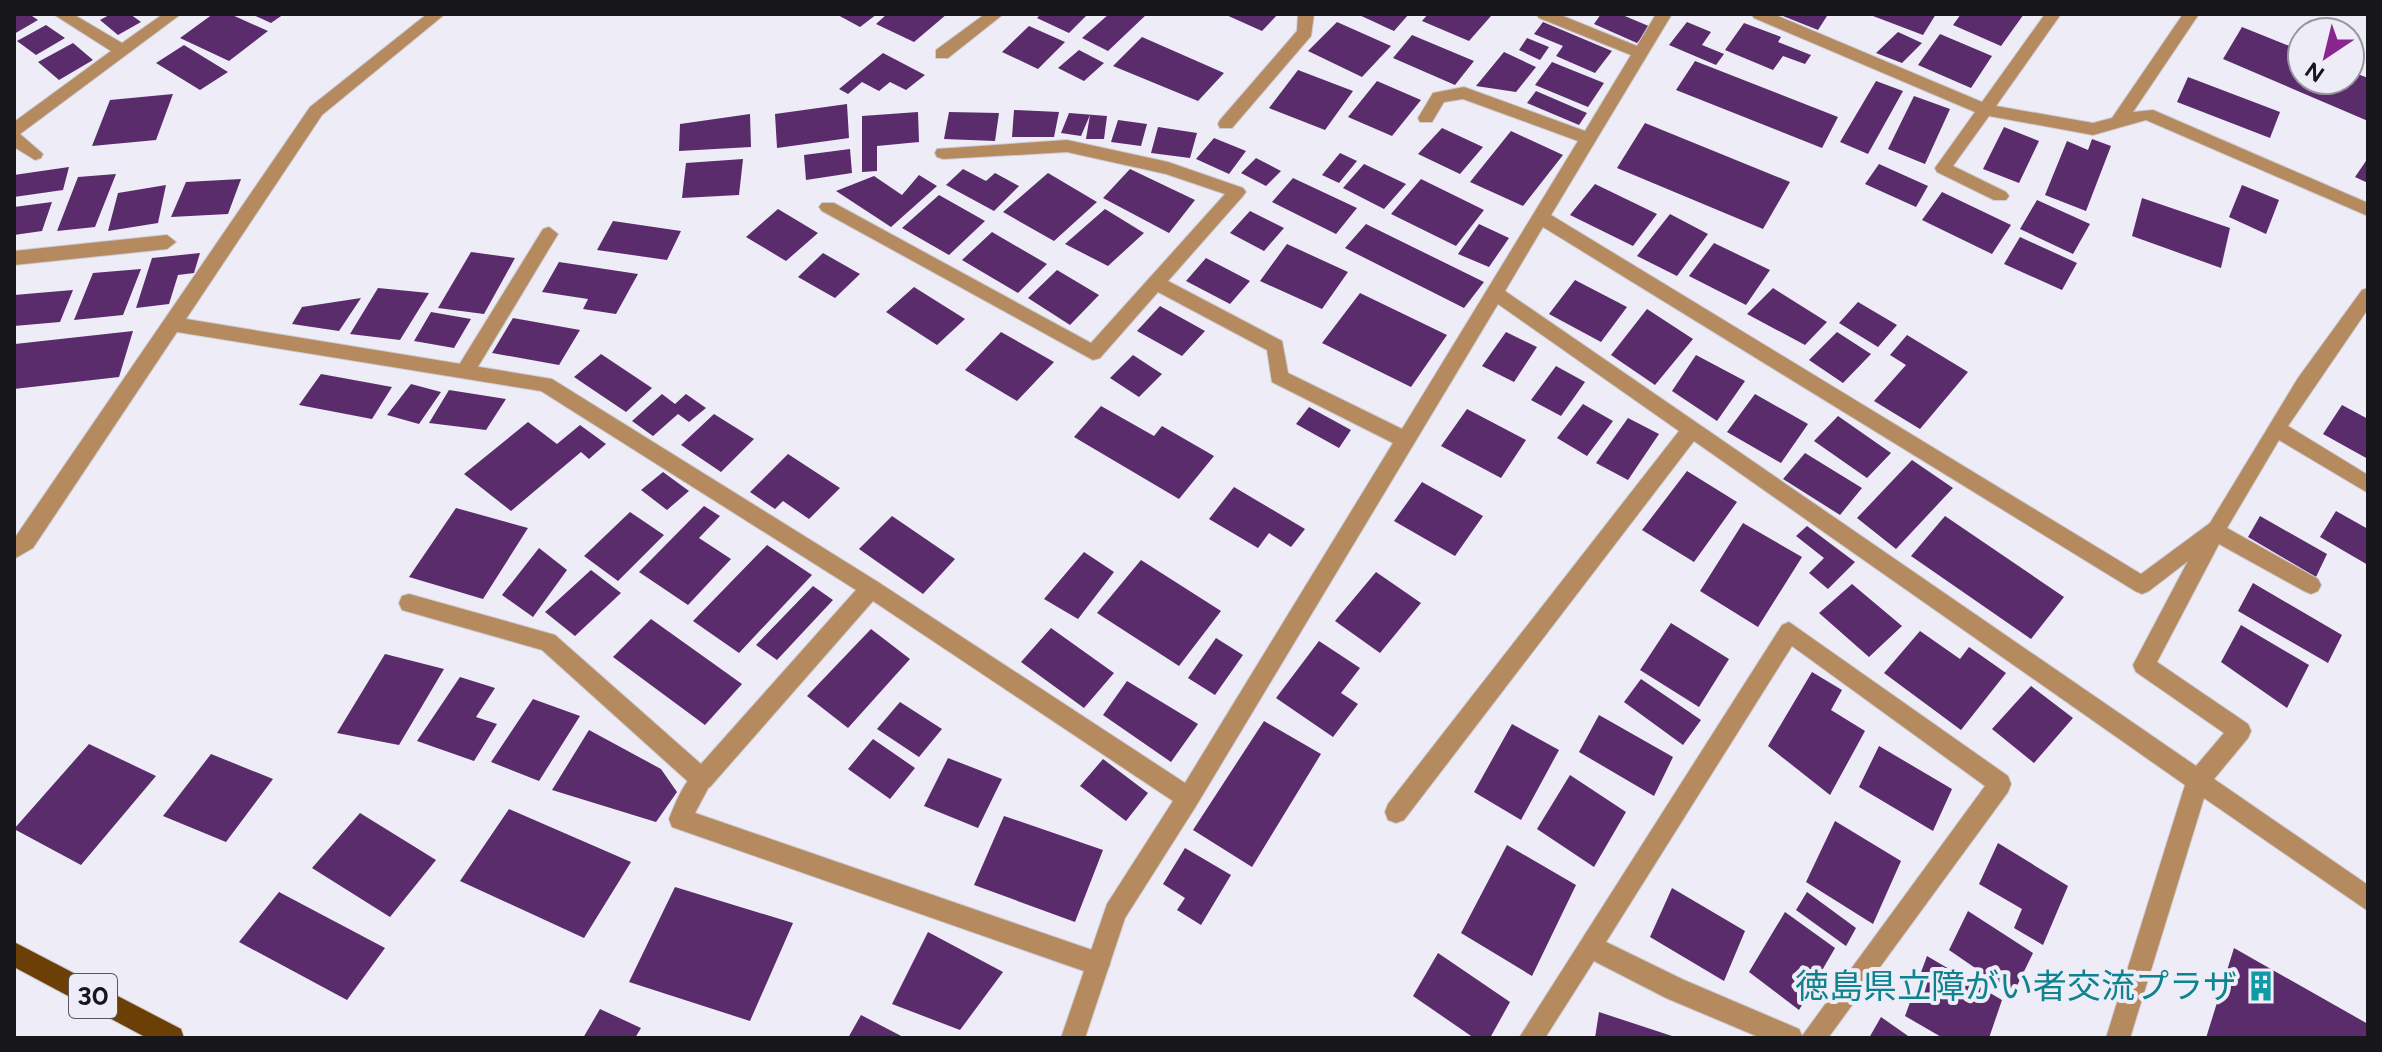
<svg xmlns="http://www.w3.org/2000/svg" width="2382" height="1052" viewBox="0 0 2382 1052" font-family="Figtree,'Noto Sans JP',sans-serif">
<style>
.building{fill:#5a2c6c}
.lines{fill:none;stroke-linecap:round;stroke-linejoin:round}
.service-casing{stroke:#cccad4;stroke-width:2}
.minor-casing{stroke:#cccad4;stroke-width:2}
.primary-casing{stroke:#cccad4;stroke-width:2}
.service{fill:#b58a5f;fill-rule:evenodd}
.minor{fill:#b58a5f;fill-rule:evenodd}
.primary{fill:#6b3f05;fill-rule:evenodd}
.labels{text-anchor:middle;stroke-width:8;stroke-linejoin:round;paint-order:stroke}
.shield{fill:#eeecf7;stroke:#58565c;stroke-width:2}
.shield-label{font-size:26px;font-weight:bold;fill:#17161a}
.near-culture-label{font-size:34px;fill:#0d838f;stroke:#eeecf7;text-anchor:end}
</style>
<rect width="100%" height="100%" fill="#eeecf7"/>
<path class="building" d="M14 14H29L38 20 14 34Z
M111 14H130L141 22 118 35 100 20Z
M213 14H230L268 31 229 61 180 38Z
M251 14H284L271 23Z
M836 14H877L860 27Z
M887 14H947L914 42 876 24Z
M1041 14H1088L1069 33 1037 18Z
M1109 14H1147L1108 51 1082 38Z
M1224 14H1278L1262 31Z
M1357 14H1409L1394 31Z
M1428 14H1486L1491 16 1469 41 1422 21Z
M1601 14H1620L1651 27 1637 43 1594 24Z
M1778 14H1822L1827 16 1818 30Z
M1874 14H1936L1923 35 1873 16Z
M1961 14 1989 16 2024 14 2001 46 1953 25Z
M1337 22 1391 46 1362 77 1308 51Z
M1543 22 1612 51 1595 73 1556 56 1563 46 1534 34Z
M1687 22 1711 32 1702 45 1724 54 1716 65 1669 45Z
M1744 23 1781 37 1778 42 1811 55 1805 64 1783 56 1773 70 1725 50Z
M46 25 65 38 36 55 17 41Z
M1029 26 1065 42 1038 69 1002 52Z
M2242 27 2302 51V80H2350V71L2368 78V121L2223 59Z
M1898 32 1922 43 1902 63 1876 53Z
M1940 34 1992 56 1971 88 1918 65Z
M1412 35 1474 61 1455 85 1393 58Z
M1142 37 1224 73 1198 101 1113 66Z
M1527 38 1549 47 1540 60 1519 50Z
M73 43 93 60 59 80 38 62Z
M184 45 228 72 200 90 156 63Z
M1079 50 1104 63 1084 81 1058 68Z
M1504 52 1536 67 1516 92 1476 86Z
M883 53 925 75 906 90 890 82 879 91 862 82 848 94 839 89Z
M1695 61 1838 117 1822 148 1676 90Z
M1552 62 1604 83 1588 107 1535 85Z
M1298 70 1353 91 1325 130 1269 108Z
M2188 77 2280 112 2270 138 2177 102Z
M1377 81 1421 100 1392 136 1348 117Z
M1876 81 1903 91 1868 154 1840 142Z
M1536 91 1587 113 1579 125 1527 103Z
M173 94 156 140 92 146 110 100Z
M1914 96 1950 109 1925 164 1888 149Z
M847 104 849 138 777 148 775 114Z
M1014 110 1059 112 1054 137H1012Z
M918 112 919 142 877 146V171L862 172V116Z
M949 112 999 113 995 141 944 139Z
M1069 113 1107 116 1104 139H1086L1090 115 1081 136 1061 133Z
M750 114 751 147 679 151 680 124Z
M1118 120 1147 124 1141 146 1111 142Z
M1645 123 1790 182 1763 229 1617 168Z
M1158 127 1197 133 1190 158 1151 153Z
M2004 127 2039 141 2019 183 1983 169Z
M1442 128 1483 147 1460 174 1418 154Z
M1511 131 1563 155 1523 206 1470 182Z
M1214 138 1246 151 1229 174 1196 159Z
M2092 139 2111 146 2086 211 2045 195 2067 141 2088 150Z
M850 149 852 173 806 180 804 155Z
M1340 153 1357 161 1339 183 1322 175Z
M1256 158 1281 171 1266 186 1241 173Z
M2368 158V183L2355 177Z
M743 159 739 195 682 198 686 163Z
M1364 164 1406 184 1384 209 1343 188Z
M1879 164 1928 186 1916 207 1865 184Z
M69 167 63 190 14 197V175Z
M963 169 986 181 995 173 1019 186 994 211 946 185Z
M1130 169 1195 200 1169 233 1103 198Z
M1048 173 1097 202 1054 241 1003 212Z
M116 174 95 227 57 231 78 177Z
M919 175 937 186 891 227 836 191 874 176 902 195Z
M1293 178 1357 208 1336 234 1272 202Z
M241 179 228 214 171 217 186 182Z
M1421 179 1484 210 1456 246 1391 214Z
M1595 184 1657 214 1633 246 1570 215Z
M166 185 158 223 108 231 118 193Z
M2242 185 2279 200 2266 234 2229 217Z
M1942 192 2011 225 1992 254 1922 220Z
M939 195 985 221 949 255 902 228Z
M2142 198 2230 228 2221 268 2132 236Z
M2037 200 2090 224 2073 254 2020 229Z
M52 202 42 231 14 235V207Z
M778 209 818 233 786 261 746 237Z
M1105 209 1144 233 1108 266 1065 244Z
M1250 211 1284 228 1264 251 1230 233Z
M1670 214 1708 234 1677 276 1637 256Z
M613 221 681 231 667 260 597 250Z
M1366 224 1484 282 1464 308 1345 248Z
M1479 224 1509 238 1489 267 1458 254Z
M992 232 1047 264 1018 293 962 260Z
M2020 237 2077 263 2062 290 2004 264Z
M1714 243 1770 270 1746 305 1689 276Z
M1287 244 1348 272 1322 309 1260 281Z
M471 252 515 258 484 314 438 308Z
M200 253 194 273 178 275 169 304 136 308 152 258Z
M823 253 860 274 835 298 798 277Z
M1206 258 1250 281 1230 304 1186 281Z
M559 262 638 274 616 314 583 309 588 299 542 292Z
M141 269 123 315 74 320 93 273Z
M1057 270 1099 295 1070 325 1028 298Z
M1575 280 1627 307 1601 342 1549 314Z
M914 287 965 319 937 345 886 312Z
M378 288 429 293 400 340 350 334Z
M1773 288 1827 322 1805 345 1747 314Z
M73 290 60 322 14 326V295Z
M1360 293 1447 335 1411 387 1322 343Z
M361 298 339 331 292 324 302 307Z
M1858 302 1897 325 1878 347 1839 323Z
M1160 306 1205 331 1182 356 1137 331Z
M1647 309 1693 339 1655 385 1611 355Z
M431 312 471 319 454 348 414 341Z
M513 318 580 330 559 365 492 353Z
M133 331 119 377 14 389 15 344Z
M1001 332 1054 362 1017 401 965 370Z
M1506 332 1537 347 1514 382 1482 366Z
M1837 332 1871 354 1843 383 1809 360Z
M1907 335 1968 372 1920 429 1874 401 1906 365 1890 355Z
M601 354 652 388 626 412 574 377Z
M1133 355 1162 374 1139 397 1110 378Z
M1696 355 1745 381 1717 421 1672 391Z
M1556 366 1585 382 1561 416 1531 400Z
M321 374 392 387 372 419 299 405Z
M411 384 441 392 419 424 387 415Z
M449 390 506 399 486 430 429 423Z
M662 394 675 404 686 394 706 408 689 422 678 414 653 436 632 421Z
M1755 394 1808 424 1781 463 1727 432Z
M1583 404 1613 421 1587 456 1557 438Z
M2342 405 2368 419V459L2323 434Z
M1101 406 1154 436 1162 426 1214 456 1179 499 1074 437Z
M1309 407 1351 430 1339 448 1296 424Z
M1467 409 1526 440 1501 478 1441 446Z
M714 414 754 439 721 472 681 445Z
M1838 416 1891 453 1867 478 1814 441Z
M1628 418 1659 434 1628 480 1596 463Z
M528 422 557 444 580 425 606 444 589 459 581 452 511 511 464 474Z
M1805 453 1862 488 1840 515 1783 479Z
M788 454 840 488 809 519 783 501 775 509 750 492Z
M1912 460 1953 488 1896 549 1857 518Z
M1687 471 1737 502 1694 562 1642 530Z
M663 472 689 491 667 510 641 490Z
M1422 482 1483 516 1455 556 1394 521Z
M1234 487 1305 529 1291 547 1269 533 1258 548 1209 519Z
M704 506 720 516 699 538 731 559 688 605 639 572Z
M456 508 528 528 483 599 409 577Z
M2336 511 2368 529V565L2320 537Z
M630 512 664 535 618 581 584 556Z
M892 516 955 559 923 594 859 549Z
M1945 516 2064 597 2031 639 1911 556Z
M2260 516 2327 554 2316 577 2248 537Z
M1743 523 1802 557 1758 627 1700 591Z
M1807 526 1855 562 1828 589 1809 573 1824 558 1796 536Z
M767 545 812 575 739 653 693 621Z
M539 548 567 570 533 617 502 595Z
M1084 552 1114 572 1078 619 1044 599Z
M1141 560 1221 611 1179 666 1097 613Z
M591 570 621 593 575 636 545 612Z
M1376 572 1421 603 1380 653 1335 621Z
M2253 583 2342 635 2328 663 2238 611Z
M1852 584 1902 626 1869 657 1819 613Z
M813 586 833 600 777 660 756 645Z
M651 619 742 684 705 725 613 657Z
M1671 623 1729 659 1699 707 1640 670Z
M2241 625 2309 665 2287 708 2221 662Z
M1051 628 1114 673 1084 708 1021 662Z
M871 629 910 659 848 728 807 696Z
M1920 631 1960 659 1969 647 2006 673 1961 730 1884 673Z
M1216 638 1243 655 1215 695 1188 678Z
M1319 641 1360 668 1341 693 1358 704 1333 737 1276 698Z
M385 654 444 669 399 745 337 733Z
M1812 672 1842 690 1831 710 1865 731 1830 795 1768 746Z
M460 677 495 688 476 717 497 724 474 761 417 741Z
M1641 679 1701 720 1683 745 1624 702Z
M1127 681 1198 724 1171 762 1103 715Z
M2031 686 2073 718 2034 763 1992 729Z
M533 699 580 716 539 781 491 762Z
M900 702 942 729 919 757 877 729Z
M1599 715 1673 757 1654 796 1579 752Z
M1264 721 1321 754 1252 867 1193 830Z
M1512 724 1559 750 1521 820 1474 792Z
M589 730 661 769 677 792 656 822 552 790Z
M873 739 915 768 890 799 848 769Z
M89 744 156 776 81 865 14 829Z
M1879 746 1952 789 1933 831 1859 787Z
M211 754 273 779 226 842 163 816Z
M948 758 1002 779 978 828 924 806Z
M1103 759 1148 793 1126 821 1080 786Z
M1570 775 1626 812 1594 867 1537 829Z
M509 809 631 862 584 938 460 881Z
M360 813 436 860 390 917 312 868Z
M1004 816 1103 850 1075 922 974 885Z
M1835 821 1901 861 1873 924 1806 882Z
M1998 843 2068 886 2043 945 2014 928 2022 909 1979 884Z
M1507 845 1576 885 1532 976 1461 933Z
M1185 848 1231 875 1201 925 1177 910 1185 898 1163 884Z
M675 887 793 923 750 1021 629 982Z
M1672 888 1745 931 1724 981 1650 937Z
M279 892 385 948 347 1000 239 942Z
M1807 892 1856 928 1846 946 1796 910Z
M1968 911 2033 953 2013 994 1949 950Z
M1785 912 1835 948 1799 1010 1749 972Z
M928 932 1003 972 960 1030 892 1004Z
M2234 948 2368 1024V1038H2206Z
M1438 953 1510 1002 1490 1038H1474L1413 996Z
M1927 956 2002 1000 1989 1038H1943L1905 1016Z
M600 1009 641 1028 635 1038H583Z
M1599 1012 1675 1037V1038H1595Z
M861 1015 905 1038H848Z
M1881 1017 1911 1038H1869Z"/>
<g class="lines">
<g class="service-casing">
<path id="service" d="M549 227 558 234 473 375H459L457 370 459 365 543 229Z
M702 768 710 771 713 779 695 813 1098 952 1106 956 1110 964 1106 972 1098 976 672 827 669 819C675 804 686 775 702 768Z"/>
</g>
<g class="minor-casing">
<path id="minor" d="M53 14H73L122 43 163 14H181L20 134 43 154 41 158 35 160 14 147V122L111 51Z
M427 14H445L322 115 186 319 552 379 878 582 1185 783 1393 443 1272 382 1267 350 1158 292 1100 358 1093 360 822 211 819 207 822 203H834L1091 343 1225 194 1166 174 1067 152 943 159 937 157 935 153 937 149 1067 140 1168 162 1243 188 1246 192 1243 196 1168 281 1282 341 1288 373 1402 429 1578 141 1463 99 1444 102 1432 122H1420L1418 118 1433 93 1464 87 1585 131 1631 55 1539 18 1536 14H1558L1637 46 1656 14H1672L1551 215 2141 574 2210 523 2298 378 2362 290 2368 288V309L2288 426 2368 475V493L2279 440 2227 528 2318 579 2321 585 2318 591 2311 594 2304 591 2219 544 2157 662 2248 724 2251 731 2248 738 2214 779 2368 885V911L2204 798 2130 1038H2106L2185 785 1694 441 1404 820 1396 823 1388 820 1385 812 1388 804 1679 431 1498 304 1196 806 1125 918 1085 1038H1061L1107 904 1173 801 873 601 710 787 702 790 694 787 542 650 402 610 399 603 402 596 409 594 555 635 701 764 856 590 541 391 177 332 33 548 14 559V539L310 107ZM1543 227 2135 591 2142 594 2149 591 2188 561 2133 665 2136 672 2224 733 2196 766 1505 291Z
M985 14 1001 16 948 58H936V50Z
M1298 14H1314L1311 36 1232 128H1220L1218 124 1220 120 1297 31Z
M1751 14H1773L1982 102 2045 14H2061L1996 106 2093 123 2112 118 2183 14H2199L2133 112 2153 110 2368 203V216L2146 120 2093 135 1989 116 1953 166 2006 192 2009 196 2006 200H1994L1937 172 1935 168 1975 112 1754 18Z
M167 235 176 242 167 249 14 265V251Z
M1789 622 2008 776 2011 784 2008 792 1828 1038H1761L1666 998 1594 961 1545 1038H1519L1782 625ZM1792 646 1985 786 1802 1036 1799 1029 1684 980 1606 942Z"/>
</g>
<g class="primary-casing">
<path id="primary" d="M14 942 181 1029 184 1038H147L14 967Z"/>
</g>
<use href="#service" class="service"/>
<use href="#minor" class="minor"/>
<use href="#primary" class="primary"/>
</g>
<defs>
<g id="building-bare" transform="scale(2.4)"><path d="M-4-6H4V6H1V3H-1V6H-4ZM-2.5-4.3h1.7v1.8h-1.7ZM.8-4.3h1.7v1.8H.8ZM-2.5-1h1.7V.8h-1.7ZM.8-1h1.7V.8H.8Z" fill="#0f9aa8" stroke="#eeecf7" stroke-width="2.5" paint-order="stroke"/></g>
</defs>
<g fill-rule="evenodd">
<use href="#building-bare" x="2261" y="986"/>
</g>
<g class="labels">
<rect class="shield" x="69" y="974" width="48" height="44" rx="6"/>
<g class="shield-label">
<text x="93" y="1005">30</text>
</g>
<g class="near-culture-label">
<text x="2237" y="998">徳島県立障がい者交流プラザ</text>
</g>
</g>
<rect width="2382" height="1052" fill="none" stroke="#17161a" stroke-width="32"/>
<g transform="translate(2326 56) rotate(215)"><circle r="38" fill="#eeecf7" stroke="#98969f" stroke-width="2"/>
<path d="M0-6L14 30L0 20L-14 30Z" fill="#8a258d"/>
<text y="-12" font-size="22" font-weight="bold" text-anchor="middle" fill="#17161a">N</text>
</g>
</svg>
